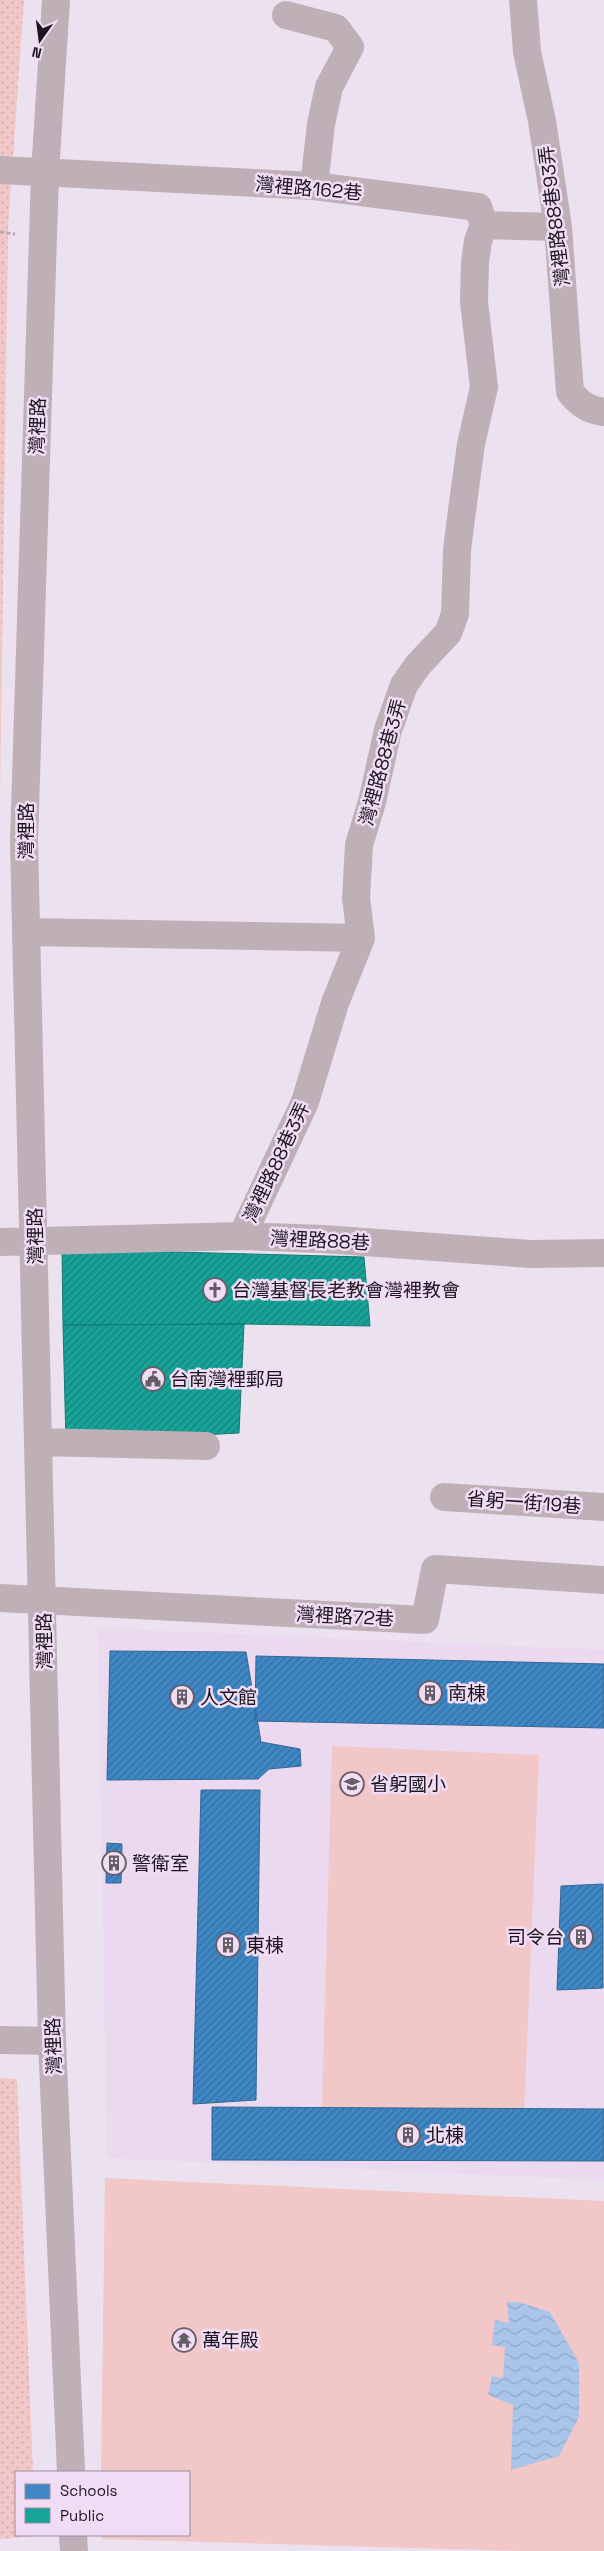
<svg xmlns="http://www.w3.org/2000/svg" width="604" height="2551" viewBox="0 0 604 2551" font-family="'Space Grotesk','Noto Sans TC',sans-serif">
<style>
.built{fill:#ead9ef}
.grass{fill:url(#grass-dots)}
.garden{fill:#f2c7c8}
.water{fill:url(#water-waves)}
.schools{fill:url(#schools-hatch);stroke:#346693}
.public{fill:url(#public-hatch);stroke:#187873}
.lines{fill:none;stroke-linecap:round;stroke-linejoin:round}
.path{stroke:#b5a9b2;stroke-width:3;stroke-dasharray:4 2.5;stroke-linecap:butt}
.minor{stroke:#bfafb7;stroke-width:28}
.labels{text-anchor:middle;stroke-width:5;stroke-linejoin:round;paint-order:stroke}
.street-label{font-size:19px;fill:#1c151d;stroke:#f0dcf5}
.poi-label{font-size:19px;fill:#1c151d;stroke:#f0dcf5;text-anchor:start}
</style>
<defs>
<pattern id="grass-dots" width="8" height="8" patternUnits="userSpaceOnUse" patternTransform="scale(1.25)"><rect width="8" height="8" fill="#f2c7c8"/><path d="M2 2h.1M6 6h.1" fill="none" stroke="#cfaaab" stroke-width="1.8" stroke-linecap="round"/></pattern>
<pattern id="water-waves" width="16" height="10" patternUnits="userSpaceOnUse" patternTransform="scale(1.25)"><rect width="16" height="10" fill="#aac5ea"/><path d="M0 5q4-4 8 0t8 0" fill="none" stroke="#92a8c8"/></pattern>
<pattern id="schools-hatch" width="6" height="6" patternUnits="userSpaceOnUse" patternTransform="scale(1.25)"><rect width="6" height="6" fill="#3f88c5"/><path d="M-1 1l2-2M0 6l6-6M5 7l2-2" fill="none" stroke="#346e9f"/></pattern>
<pattern id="public-hatch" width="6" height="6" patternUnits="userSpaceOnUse" patternTransform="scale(1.25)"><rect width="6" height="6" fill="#17a398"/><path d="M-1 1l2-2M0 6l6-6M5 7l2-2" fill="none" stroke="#14847b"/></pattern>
</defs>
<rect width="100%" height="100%" fill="#ece2ef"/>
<path class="built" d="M98 1628 604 1650V2180L107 2158Z"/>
<path class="grass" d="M0 0H24L8 228 0 802Z
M0 2078 17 2079 33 2472H16V2535L36 2536 0 2539Z"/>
<path class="garden" d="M332 1746 539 1755 524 2116 322 2107Z
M105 2178 604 2201V2551H518L101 2539V2535H189V2472H101Z"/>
<path class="water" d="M507 2302H518L550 2312 579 2363V2417L559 2456 511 2470 513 2405 488 2395 492 2376 503 2378 505 2347 492 2345 495 2320 509 2323Z"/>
<path class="schools" d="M110 1651 246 1652 261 1742 300 1749 301 1766 269 1769 258 1779 107 1780Z
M256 1656 604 1664V1728L255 1721Z
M201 1790H260L256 2100 193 2104Z
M107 1843 122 1844 121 1883H106Z
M603 1884V1988L557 1990 561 1886Z
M212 2107 604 2109V2161L212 2160Z"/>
<path class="public" d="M62 1249 364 1257 370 1326 244 1324 63 1325Z
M244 1324 239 1433 66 1442 63 1325Z"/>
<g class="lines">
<path class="path" d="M0 232 15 234"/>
<path class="minor" d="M56 0 45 173 24 842 52 2041 71 2472
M523 0 527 52 542 121 558 227 570 392C580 404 588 410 604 412
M286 15 336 28 350 47 329 87 321 124 314 186
M0 170 314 186 478 207 484 225 558 227
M27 932 361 938
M242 1236 305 1102 335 1003 361 938 356 898 359 845 372 802 388 730 404 685 418 665 448 633 455 614 457 550 463 503 471 444 484 387 474 302 475 262 478 241 484 225
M0 1242 242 1236 323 1239 531 1254 604 1253
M39 1442 206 1446
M444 1497 604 1507
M0 1598 425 1620 435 1569 604 1580
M0 2040 52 2041
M73 2535 74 2551"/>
</g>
<defs>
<g id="church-ring" transform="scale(1.25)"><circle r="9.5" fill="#f0dcf5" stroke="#655d66" stroke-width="1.5"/><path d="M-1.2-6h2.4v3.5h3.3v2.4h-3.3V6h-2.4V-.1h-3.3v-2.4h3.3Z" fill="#655d66"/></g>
<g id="civic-ring" transform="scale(1.25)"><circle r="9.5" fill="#f0dcf5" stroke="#655d66" stroke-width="1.5"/><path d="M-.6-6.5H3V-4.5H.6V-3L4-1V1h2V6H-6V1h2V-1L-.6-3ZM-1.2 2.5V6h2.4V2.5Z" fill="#655d66"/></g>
<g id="building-ring" transform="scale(1.25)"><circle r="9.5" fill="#f0dcf5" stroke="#655d66" stroke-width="1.5"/><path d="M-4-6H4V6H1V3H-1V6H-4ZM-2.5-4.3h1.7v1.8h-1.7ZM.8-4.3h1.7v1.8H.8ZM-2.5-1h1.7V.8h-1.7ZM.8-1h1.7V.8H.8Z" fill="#655d66"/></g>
<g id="school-ring" transform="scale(1.25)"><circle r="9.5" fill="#f0dcf5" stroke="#655d66" stroke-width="1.5"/><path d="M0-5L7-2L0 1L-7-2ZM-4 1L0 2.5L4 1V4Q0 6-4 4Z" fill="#655d66"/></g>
<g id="temple-ring" transform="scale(1.25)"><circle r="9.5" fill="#f0dcf5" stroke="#655d66" stroke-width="1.5"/><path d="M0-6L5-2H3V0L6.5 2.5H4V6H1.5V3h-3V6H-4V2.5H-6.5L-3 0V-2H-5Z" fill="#655d66"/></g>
</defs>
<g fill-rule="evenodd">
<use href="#church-ring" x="215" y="1290"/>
<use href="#civic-ring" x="153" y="1379"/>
<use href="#building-ring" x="430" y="1693"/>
<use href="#building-ring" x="182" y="1697"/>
<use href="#school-ring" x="352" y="1784"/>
<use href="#building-ring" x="114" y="1863"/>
<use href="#building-ring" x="581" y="1937"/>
<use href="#building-ring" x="228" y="1945"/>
<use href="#building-ring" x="408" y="2135"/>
<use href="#temple-ring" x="184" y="2340"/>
</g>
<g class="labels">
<g class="street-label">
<text transform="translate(309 188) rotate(5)" y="7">灣裡路162巷</text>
<text transform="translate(554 216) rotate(-97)" y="7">灣裡路88巷93弄</text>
<text transform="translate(37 426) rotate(-88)" y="7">灣裡路</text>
<text transform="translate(382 762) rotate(-75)" y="7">灣裡路88巷3弄</text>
<text transform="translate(26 831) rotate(-90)" y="7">灣裡路</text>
<text transform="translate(276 1162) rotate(-65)" y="7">灣裡路88巷3弄</text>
<text transform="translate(35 1236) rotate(-91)" y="7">灣裡路</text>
<text transform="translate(320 1240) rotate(3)" y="7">灣裡路88巷</text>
<text transform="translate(524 1502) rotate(4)" y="7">省躬一街19巷</text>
<text transform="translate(345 1616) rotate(3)" y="7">灣裡路72巷</text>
<text transform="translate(44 1641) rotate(-91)" y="7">灣裡路</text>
<text transform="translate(53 2046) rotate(-92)" y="7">灣裡路</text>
</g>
<g class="poi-label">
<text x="232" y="1297">台灣基督長老教會灣裡教會</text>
<text x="170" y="1386">台南灣裡郵局</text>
<text x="448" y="1700">南棟</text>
<text x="200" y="1704">人文館</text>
<text x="370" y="1791">省躬國小</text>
<text x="132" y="1870">警衛室</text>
<text x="564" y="1944" text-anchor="end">司令台</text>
<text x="246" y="1952">東棟</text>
<text x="426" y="2142">北棟</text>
<text x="202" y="2347">萬年殿</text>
</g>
</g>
<rect x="15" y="2471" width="175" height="65" fill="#f0dcf5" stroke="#9b8c9f"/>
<rect x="25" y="2484" width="25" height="15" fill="#3f88c5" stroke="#9b8c9f"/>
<text x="60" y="2496" font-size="15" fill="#1c151d">Schools</text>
<rect x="25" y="2508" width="25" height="15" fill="#17a398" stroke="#9b8c9f"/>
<text x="60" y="2521" font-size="15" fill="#1c151d">Public</text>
<g transform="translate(40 40) rotate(194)" stroke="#f0dcf5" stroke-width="4" paint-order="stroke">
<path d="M0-4L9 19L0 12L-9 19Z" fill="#1c151d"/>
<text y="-8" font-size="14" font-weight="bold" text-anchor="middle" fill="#1c151d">N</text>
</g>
</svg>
